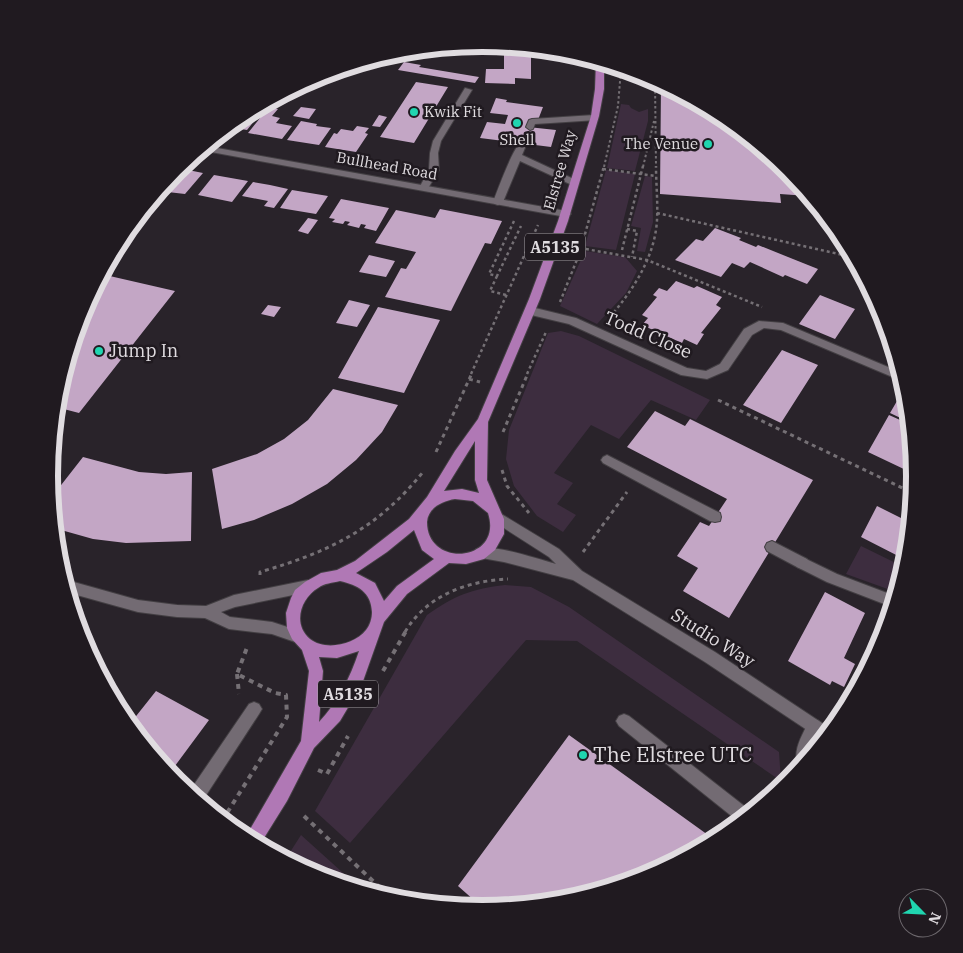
<svg xmlns="http://www.w3.org/2000/svg" width="963" height="953" viewBox="0 0 963 953" font-family="'IBM Plex Serif',serif">
<style>
.green{fill:#3d2d3f}
.building{fill:#c3a6c5}
.lines{fill:none;stroke-linecap:round;stroke-linejoin:round}
.service-casing{stroke:#433f43;stroke-width:2}
.minor-casing{stroke:#433f43;stroke-width:2}
.tertiary-casing{stroke:#433f43;stroke-width:2}
.primary-casing{stroke:#433f43;stroke-width:2}
.path-far3{stroke:#757075;stroke-width:2;stroke-dasharray:2.5 2.5;stroke-linecap:butt}
.path-far2{stroke:#757075;stroke-width:2.5;stroke-dasharray:3 3;stroke-linecap:butt}
.path-far1{stroke:#757075;stroke-width:3;stroke-dasharray:4 4;stroke-linecap:butt}
.path{stroke:#757075;stroke-width:4;stroke-dasharray:5 5;stroke-linecap:butt}
.service{fill:#736b73;fill-rule:evenodd}
.minor{fill:#736b73;fill-rule:evenodd}
.tertiary{fill:#736b73;fill-rule:evenodd}
.primary{fill:#b078b5;fill-rule:evenodd}
.poi-dot{fill:#20d5b0;stroke:#201a20;stroke-width:2}
.labels{text-anchor:middle;stroke-width:5;stroke-linejoin:round;paint-order:stroke}
.far-poi-label{font-size:15px;fill:#e0dce0;stroke:#201a20;text-anchor:start}
.far-street-label{font-size:15px;fill:#e0dce0;stroke:#201a20}
.shield{fill:#201a20;stroke:#a6a2a6;stroke-width:1}
.shield-label{font-size:16px;font-weight:bold;fill:#e0dce0}
.street-label{font-size:18px;fill:#e0dce0;stroke:#201a20}
.poi-label{font-size:18px;fill:#e0dce0;stroke:#201a20;text-anchor:start}
.near-poi-label{font-size:21px;fill:#e0dce0;stroke:#201a20;text-anchor:start}
.rim{fill:none;stroke:#e0dce0;stroke-width:6}
</style>
<rect width="100%" height="100%" fill="#29232a"/>
<path class="green" d="M621 104 629 105 631 108 639 112 648 109V121L635 171 607 168Z
M606 170 635 174 616 250 585 246Z
M645 176 652 177 653 222 645 252 637 251 641 228 631 226Z
M585 251 625 257 637 271 626 293 597 324 560 306Z
M561 331 579 336 710 400 696 420 651 400 619 439 591 425 554 473 573 483 557 504 576 515 563 532 537 516 514 486 506 459 509 430 548 333Z
M861 546 904 567 896 592 846 574Z
M505 585 531 587 569 607 779 752 781 781 577 641 526 640 350 843 315 811 427 615C455 595 472 589 505 585Z
M301 835 362 890 316 876 285 860Z"/>
<path class="building" d="M504 46 531 49V79L515 78V84L485 83 486 69H504Z
M404 62 421 65 419 67 479 77 475 83 398 70Z
M416 82 448 87 414 143 380 137Z
M661 84 722 117 788 171 808 196 780 194 781 203 660 194Z
M496 98 507 100 506 102 543 107 538 120 531 119 528 127 556 130 551 147 480 138 487 122 505 124 508 115 490 113Z
M269 107 278 109 272 116 280 118 276 123 292 126 282 139 248 133Z
M301 107 316 109 309 119 293 116Z
M255 109 263 110 247 130 229 127 241 117Z
M379 115 387 117 380 127 372 126Z
M301 121 317 124 316 126 331 128 319 145 287 140Z
M357 126 369 128 365 133 368 134 356 152 325 147 334 133 337 134 341 129 353 131Z
M178 168 203 173 185 194 159 191Z
M214 175 248 181 232 202 198 195Z
M253 182 270 185 288 189 274 208 264 206 268 201 242 196Z
M292 190 328 196 316 214 280 208Z
M341 199 389 208 376 231 364 228 366 225 361 224 359 228 347 225 350 222 345 221 343 224 332 222 335 219 329 218Z
M440 209 502 221 491 244 485 243 451 311 385 297 401 268 406 269 416 252 375 243 396 210 435 218Z
M308 218 318 220 308 234 298 231Z
M715 228 741 238 739 240 756 247 758 245 818 269 807 284 785 275 783 277 750 262 744 268 732 263 721 277 675 260 696 239 703 241Z
M369 255 395 261 386 277 359 272Z
M101 274 175 291 79 413 56 407 57 392 82 311Z
M676 281 694 288 697 286 722 297 716 305 721 308 701 333 704 334 697 345 684 339 682 343 642 325 648 318 642 315 657 297 653 295 659 288 667 291Z
M820 295 855 309 835 339 799 324Z
M349 300 370 305 357 327 336 323Z
M268 305 281 307 274 317 261 314Z
M378 307 440 320 404 393 338 378Z
M782 350 818 365 781 423 743 405Z
M333 389 398 405 382 432 356 460 327 484 292 504 254 520 222 529 212 469 257 454 284 439 308 420Z
M904 389 906 392 909 422 890 413Z
M655 411 685 426 690 419 813 480 729 618 683 591 698 568 677 556 700 522 709 526 727 499 627 447Z
M889 415 909 424 913 462 908 471 868 452Z
M83 457 139 472 166 474 192 472 191 541 126 543 93 539 54 528 51 498Z
M877 506 903 519 901 523 909 527 906 560 861 537Z
M825 592 865 613 844 658 855 664 844 687 832 681 830 685 788 661Z
M156 691 209 720 169 774 129 725Z
M569 735 715 840 647 876 566 901 484 909 458 886Z"/>
<g class="lines">
<g class="service-casing">
<path id="service" d="M465 88 472 90 441 141 438 153 439 170 427 190H421L419 188 429 170 430 153 433 141Z
M594 115 598 118 597 120 535 124 533 129 530 130 526 127 529 120 532 119Z
M523 140 527 143 522 155 578 181V185H572L520 161 503 202 498 205 495 204 493 202C498 190 514 144 523 140Z
M607 455 720 513 721 517 720 521 715 522 710 521 603 463 601 460 603 457Z
M772 541 807 559 809 563 807 567 802 569 797 567 767 551 765 547 767 543Z
M254 702 259 704 262 709 259 714 201 803 189 792 249 704Z
M624 714 629 716 752 812 739 822 619 726 616 721 619 716Z"/>
</g>
<g class="minor-casing">
<path id="minor" d="M206 146 566 211 571 214 566 217 200 150Z
M531 307 576 318 687 368 706 371 720 364 744 329 759 321 783 323 900 372 902 381 781 330 764 328 752 335 728 370 707 379 681 375 569 324 527 314 526 311Z
M802 557 837 574 895 596 892 607 827 582 797 567 795 563 797 559Z
M814 719 819 721 822 726 812 748V753L799 769C791 752 802 736 809 721Z"/>
</g>
<g class="tertiary-casing">
<path id="tertiary" d="M498 512 559 549 582 571 715 652 831 729 822 740 705 662 573 580 504 562 476 557 474 553 476 549C492 543 538 559 556 564L549 557 493 521 492 517 493 513Z
M63 579 138 600 177 605 206 606 234 595 308 580 313 582 315 586 313 590 308 592 235 607 221 612 230 617 272 622 303 632 305 637 303 642 298 643 272 634 229 629 205 618 177 617 138 612 66 592Z"/>
</g>
<g class="primary-casing">
<path id="primary" d="M596 61 604 64V89L599 116 568 221 540 299 488 422 487 480 504 519V534L495 550 484 559 466 564 449 563 407 594 384 622 362 684 340 721 314 748 287 801 259 846 245 838 301 741 309 671 302 650 292 639 287 628 286 613 291 598 295 590 305 582 321 573 337 570 355 561 409 519 427 497 455 451 478 419 529 299 558 221 591 116 595 89ZM475 441V480L479 493 462 489 444 491ZM455 499 473 501 488 513C504 562 427 569 427 522 428 508 442 501 455 499ZM414 530 422 550 434 559 397 586 384 601 375 583 356 573 387 552ZM340 581C358 585 371 592 372 612 372 618 370 625 366 630 354 645 325 651 310 639 292 624 301 598 318 588 325 583 332 583 340 581ZM359 651C350 678 338 702 319 722L323 671 319 657 337 658Z"/>
</g>
<path class="path-far3" d="M655 81 656 167
M604 167 618 106 621 69
M643 167 654 121"/>
<path class="path-far2" d="M603 169 656 176
M657 213 852 257
M514 221 489 274 497 276 521 226
M627 229 637 231 632 257
M580 248 647 260 762 307
M622 250 643 166
M497 276 490 291 506 295
M560 302 580 252 604 166
M610 317C633 290 655 257 657 220 658 202 656 184 656 166
M471 374 538 225
M527 374 546 332"/>
<path class="path-far1" d="M469 379 480 382
M718 400 913 493
M503 432 528 373
M436 452 472 373
M502 470 507 486 529 513
M583 552 627 492
M260 575V572C329 552 377 529 423 472
M405 632C427 595 467 581 508 579"/>
<path class="path" d="M383 671 406 631
M237 674 239 694
M318 770 327 774 348 736
M304 816 393 900
M222 821 287 717 286 695 275 693 237 674 248 645"/>
<use href="#service" class="service"/>
<use href="#minor" class="minor"/>
<use href="#tertiary" class="tertiary"/>
<use href="#primary" class="primary"/>
</g>
<g class="poi-dot">
<circle cx="414" cy="112" r="5"/>
<circle cx="517" cy="123" r="5"/>
<circle cx="708" cy="144" r="5"/>
<circle cx="99" cy="351" r="5"/>
<circle cx="583" cy="755" r="5"/>
</g>
<g class="labels">
<g class="far-poi-label">
<text x="424" y="117">Kwik Fit</text>
<text x="517" y="145" text-anchor="middle">Shell</text>
<text x="698" y="149" text-anchor="end">The Venue</text>
</g>
<g class="far-street-label">
<text transform="translate(387 166) rotate(10)" y="5">Bullhead Road</text>
<text transform="translate(560 170) rotate(-74)" y="5">Elstree Way</text>
</g>
<g class="shield">
<rect x="525" y="233.5" width="60" height="27" rx="4"/>
<rect x="318" y="680.5" width="60" height="27" rx="4"/>
</g>
<g class="shield-label">
<text x="555" y="253">A5135</text>
<text x="348" y="700">A5135</text>
</g>
<g class="street-label">
<text transform="translate(648 335) rotate(23)" y="6">Todd Close</text>
<text transform="translate(713 638) rotate(32)" y="6">Studio Way</text>
</g>
<g class="poi-label">
<text x="109" y="357">Jump In</text>
</g>
<g class="near-poi-label">
<text x="593" y="762">The Elstree UTC</text>
</g>
</g>
<path d="M0 0H963V953H0ZM58 476a424 424 0 1 1 848 0a424 424 0 1 1-848 0Z" fill="#201a20" fill-rule="evenodd"/>
<path class="rim" d="M58 476a424 424 0 1 1 848 0a424 424 0 1 1-848 0Z"/>
<g transform="translate(923 913) rotate(114)"><circle r="24" fill="#201a20" stroke="#6d686d"/>
<path d="M0-4L9 19L0 12L-9 19Z" fill="#20d5b0"/>
<text y="-8" font-size="14" font-weight="bold" text-anchor="middle" fill="#e0dce0">N</text>
</g>
</svg>
